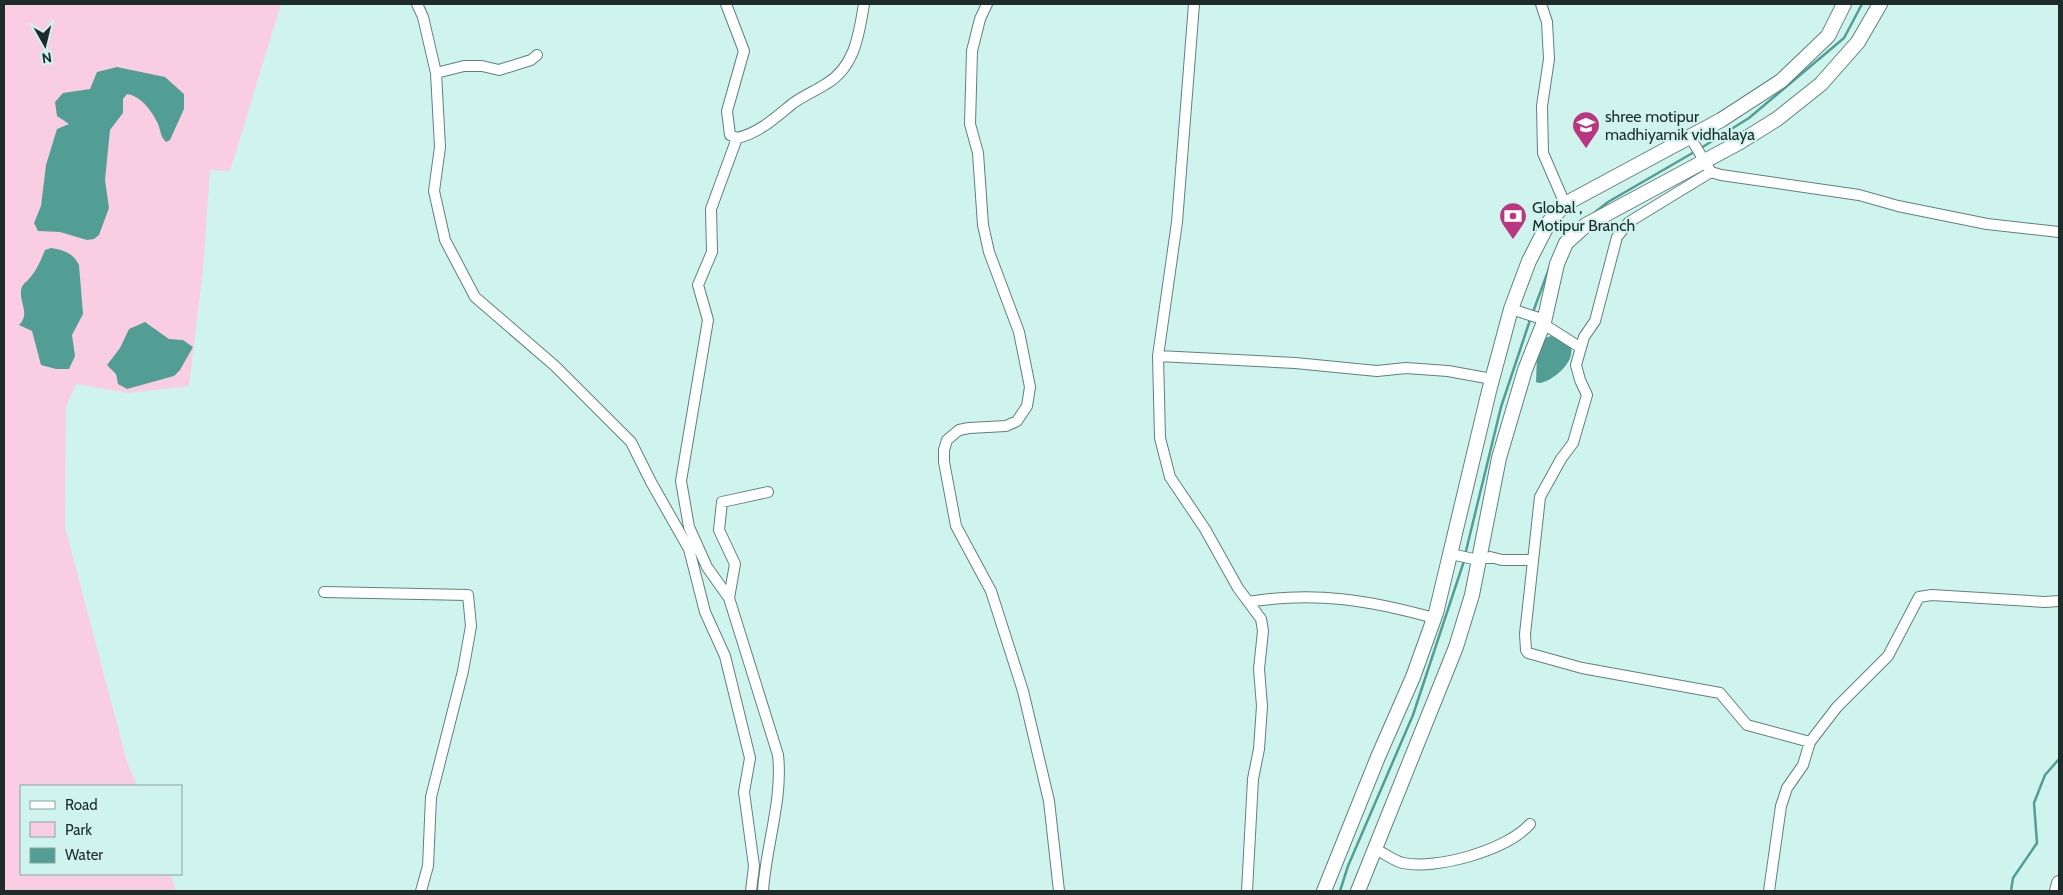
<svg xmlns="http://www.w3.org/2000/svg" width="2063" height="895" viewBox="0 0 2063 895" font-family="Cabin,sans-serif">
<style>
.green{fill:#facee2}
.water{fill:#539e94}
.lines{fill:none;stroke-linecap:round;stroke-linejoin:round}
.stream{stroke:#539e94;stroke-width:2.5}
.street-casing{stroke:#5f817c;stroke-width:12}
.secondary-casing{stroke:#5f817c;stroke-width:16}
.street{stroke:#fff;stroke-width:10}
.secondary{stroke:#fff;stroke-width:14}
.labels{text-anchor:middle;stroke-width:4;stroke-linejoin:round;paint-order:stroke}
.poi-label{font-size:16px;fill:#1d2b29;stroke:#cff4ee;text-anchor:start}
</style>
<rect width="100%" height="100%" fill="#cff4ee"/>
<path class="green" d="M4 4H281L230 171 210 170 203 269 189 386 128 393 76 384 66 407 65 527 126 758 137 786H21V874H171L176 891H4Z"/>
<path class="water" d="M117 67 165 77 184 94V109L170 140 166 142C160 136 161 131 158 124 152 111 141 96 127 94L123 99V113L110 130 105 180 109 208 99 235 94 239 87 240 60 232 38 231 34 223 41 206 46 165 57 129 69 124 57 116 55 102 63 93 90 89 97 72Z
M51 248C64 250 73 253 79 265L83 314 72 335 75 356 69 369H56L41 365 32 331 19 325C30 314 20 304 21 291 21 287 23 284 27 281 36 272 40 262 45 250Z
M145 322 169 339 183 340 193 347 180 370 174 376 127 389 118 384 116 374 107 365 120 348 129 329Z
M1551 336C1557 337 1569 342 1571 348 1575 362 1552 382 1539 383L1536 382 1537 356 1545 338Z"/>
<g class="lines">
<path class="stream" d="M1701 148 1749 118 1844 38 1862 4
M1594 213 1608 202 1696 151
M1533 312 1550 266
M1465 555 1501 407 1531 317
M1340 891 1348 866 1413 715 1464 561
M2011 891 2013 878 2037 843 2034 803 2045 775 2059 759"/>
<g class="street-casing">
<path id="street" d="M417 4 423 17 436 73 440 147 434 191 445 240 475 297 555 366 631 442 651 482 689 549 705 612 725 656 750 758 744 792 754 866 751 891
M726 4 744 51 727 111 730 135 737 138 711 209 712 252 698 285 708 320 681 481 689 527 707 567 729 598 778 755C783 800 766 845 763 891
M987 4 980 19 972 51 970 124 978 153 983 225 989 252 1019 332 1030 387 1027 406 1017 421 1006 426 969 428 959 430 947 440 944 450V462L956 526 991 591 1023 691 1049 801 1059 891
M1194 4 1177 222 1158 356 1160 438 1170 477 1205 529 1238 588 1261 619 1263 631 1259 669 1262 706 1259 749 1253 779 1247 891
M1541 4 1547 22 1549 59 1542 106 1543 153 1565 204
M436 73 464 66H482L499 70 531 60 537 55
M1690 137 1711 172 1721 175 1859 195 1898 206 1987 224 2059 232
M737 138C759 133 775 118 792 104 803 96 815 91 826 84 855 67 859 34 864 4
M1711 172 1629 222 1617 237 1595 321 1584 337 1576 365 1580 380 1587 395 1573 443 1561 459 1540 497 1525 634 1526 650 1528 653 1582 668 1720 693 1747 725 1810 742
M1511 309 1539 318 1548 327 1581 348
M1158 356 1295 363 1377 371 1406 368 1448 371 1492 379
M1451 554 1478 560 1490 557 1502 560H1533
M324 592 468 595 471 626 463 671 431 797 428 866 421 891
M729 598 735 564 719 530 722 502 768 492
M1248 602C1315 591 1369 600 1434 618
M1375 849C1384 853 1394 861 1403 863 1437 870 1507 850 1530 824
M1769 891 1781 806 1787 788 1803 765 1810 742 1837 707 1888 656 1919 597 1932 595 2045 602 2059 601"/>
</g>
<g class="secondary-casing">
<path id="secondary" d="M1324 891 1378 757 1413 677 1436 613 1489 391 1511 309 1529 261 1549 222 1565 204 1721 120 1781 81 1828 36 1844 4
M1358 891 1456 647 1472 595 1499 458 1525 370 1544 322 1557 264 1566 243 1586 225 1740 142 1777 119 1821 84 1858 42 1880 4
M2057 891 2059 883"/>
</g>
<use href="#street" class="street"/>
<use href="#secondary" class="secondary"/>
</g>
<defs>
<g id="school-pin" transform="scale(1.4375)"><path d="M0 17L-7.5 6A9.5 9.5 0 1 1 7.5 6Z" fill="#b93781" stroke="#cff4ee"/><path d="M0-5L7-2L0 1L-7-2ZM-4 1L0 2.5L4 1V4Q0 6-4 4Z" fill="#fff"/></g>
<g id="bank-pin" transform="scale(1.4375)"><path d="M0 17L-7.5 6A9.5 9.5 0 1 1 7.5 6Z" fill="#b93781" stroke="#cff4ee"/><path d="M-6-4H6V4H-6ZM0-2.3a2.3 2.3 0 1 0 0 4.6a2.3 2.3 0 1 0 0-4.6Z" fill="#fff"/></g>
</defs>
<g fill-rule="evenodd">
<use href="#school-pin" x="1586" y="125"/>
<use href="#bank-pin" x="1513" y="216"/>
</g>
<g class="labels">
<g class="poi-label">
<text x="1605" y="122">shree motipur<tspan x="1605" dy="18">madhiyamik vidhalaya</tspan></text>
<text x="1532" y="213">Global ,<tspan x="1532" dy="18">Motipur Branch</tspan></text>
</g>
</g>
<rect width="2063" height="895" fill="none" stroke="#1d2b29" stroke-width="10"/>
<rect x="20" y="785" width="162" height="90" fill="#cff4ee" stroke="#88a49f"/>
<rect x="30" y="801" width="25" height="8" fill="#ffffff" stroke="#88a49f"/>
<text x="65" y="810" font-size="15" fill="#1d2b29">Road</text>
<rect x="30" y="822" width="25" height="15" fill="#facee2" stroke="#88a49f"/>
<text x="65" y="835" font-size="15" fill="#1d2b29">Park</text>
<rect x="30" y="848" width="25" height="15" fill="#539e94" stroke="#88a49f"/>
<text x="65" y="860" font-size="15" fill="#1d2b29">Water</text>
<g transform="translate(45 45) rotate(172)" stroke="#cff4ee" stroke-width="4" paint-order="stroke">
<path d="M0-4L9 19L0 12L-9 19Z" fill="#1d2b29"/>
<text y="-8" font-size="14" font-weight="bold" text-anchor="middle" fill="#1d2b29">N</text>
</g>
</svg>
